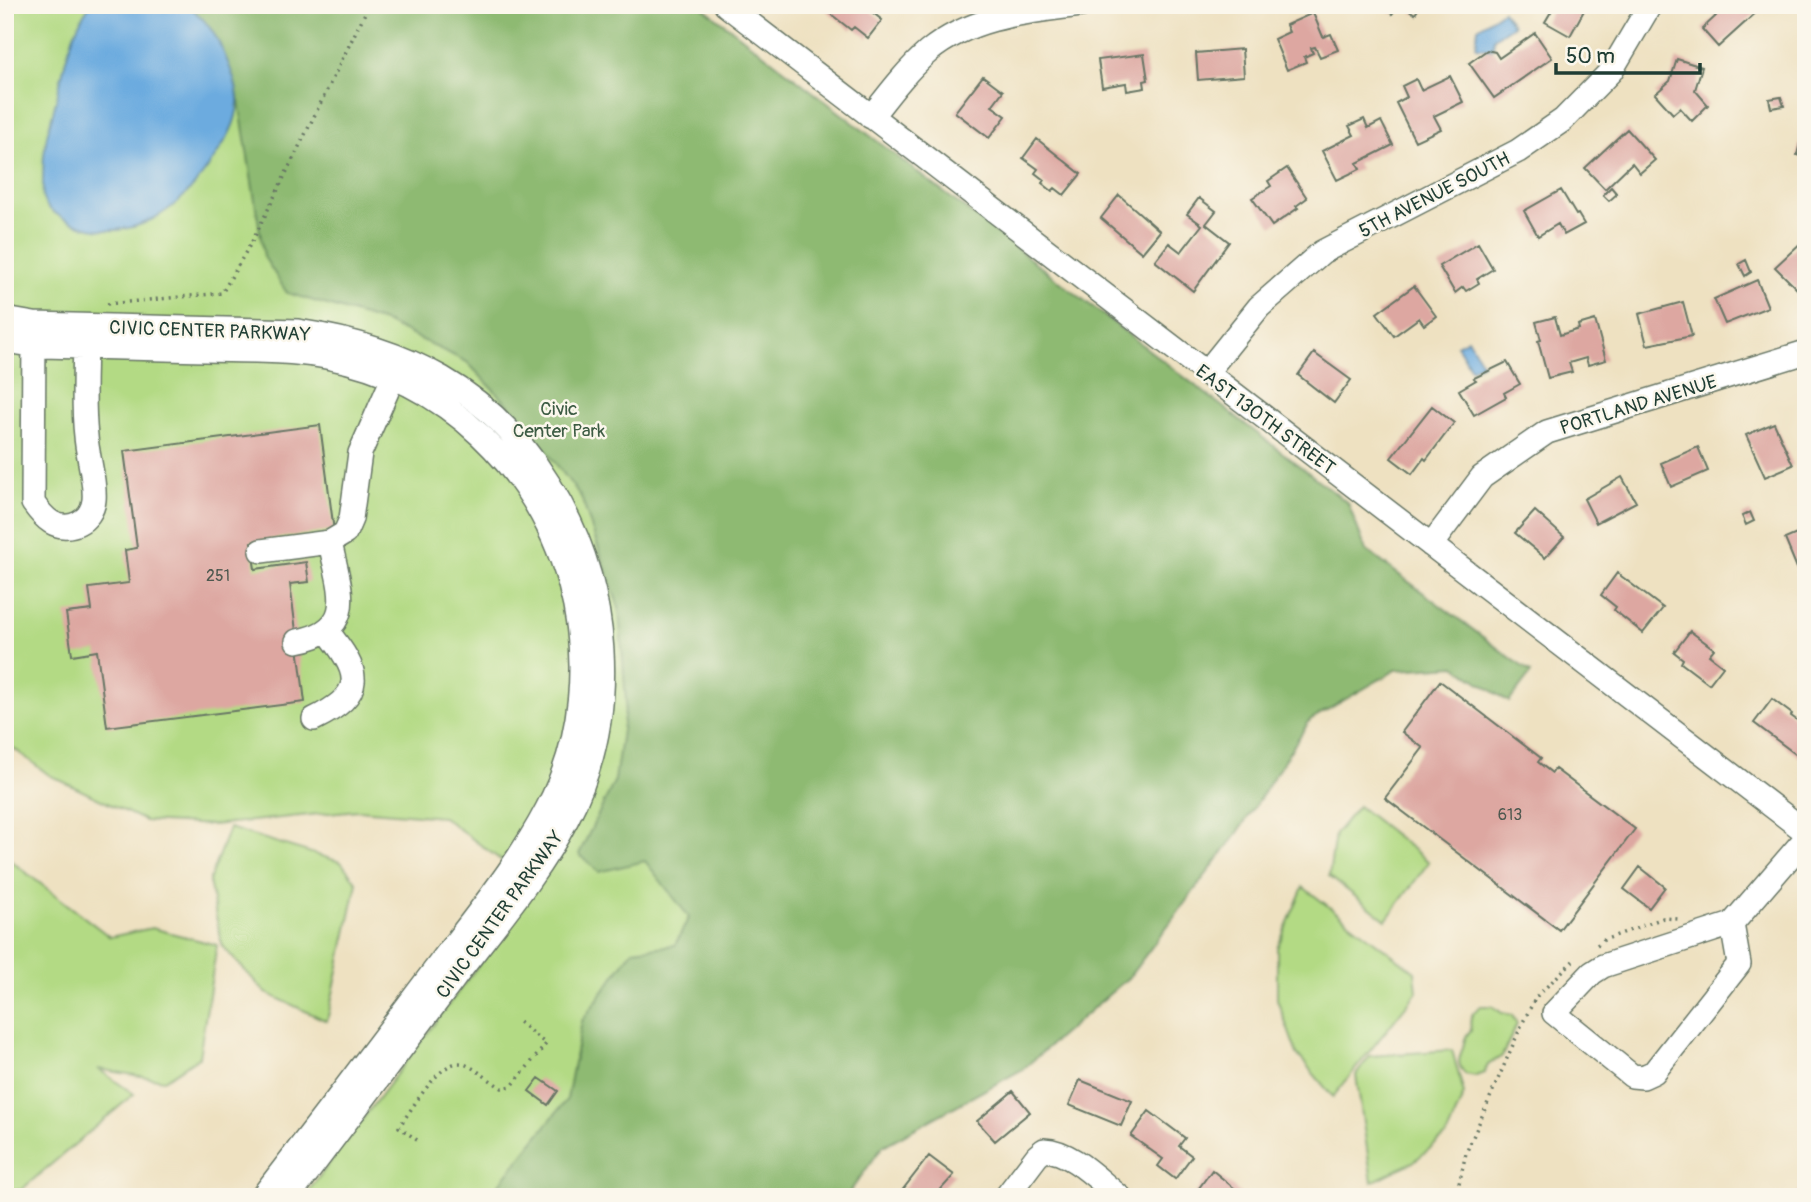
<svg xmlns="http://www.w3.org/2000/svg" width="1811" height="1202" viewBox="0 0 1811 1202" font-family="Pangolin,sans-serif">
<style>
.green{fill:#b3da84;stroke:#698c5c;stroke-width:2}
.forest{fill:#8eba72;stroke:#567c53;stroke-width:2}
.water{fill:#6cabdf;stroke:#46748a;stroke-width:2}
.building{fill:#dda7a1}
.lines{fill:none;stroke-linecap:round;stroke-linejoin:round}
.minor-casing{stroke:#677665;stroke-width:26}
.path{stroke:#677665;stroke-width:3.5;stroke-dasharray:2 5;stroke-linecap:butt}
.minor{stroke:#fff;stroke-width:23}
.labels{text-anchor:middle;stroke-width:5;stroke-linejoin:round;paint-order:stroke}
.number-label{font-size:16px;fill:#4e584f}
.street-label{font-size:19px;fill:#1f3d34;stroke:#fbf7ec}
.park-label{font-size:19px;fill:#3d5c44;stroke:#fbf7ec}
</style>
<rect width="100%" height="100%" fill="#fbf7ec"/>
<filter id="ink" filterUnits="userSpaceOnUse"><feTurbulence type="fractalNoise" baseFrequency=".0143" numOctaves="2"/><feDisplacementMap in="SourceGraphic" scale="14" xChannelSelector="R" yChannelSelector="G"/><feConvolveMatrix kernelMatrix="1 2 1 2 8 2 1 2 1" color-interpolation-filters="sRGB"/></filter>
<filter id="wash" filterUnits="userSpaceOnUse"><feTurbulence type="fractalNoise" baseFrequency=".00686" numOctaves="4" result="noise"/><feDisplacementMap in="SourceGraphic" scale="28" xChannelSelector="R" yChannelSelector="G"/><feGaussianBlur stdDeviation="1.57" result="paint"/><feColorMatrix in="noise" values="0 0 0 0 0 0 0 0 0 0 0 0 0 0 0 0 0 1.4 0 .05"/><feComposite in="paint" operator="in"/></filter>
<g filter="url(#wash)">
<rect width="100%" height="100%" fill="#eee1c1"/>
<path class="green" d="M5 5H700L809 1197H304L537 887 443 817 358 810 213 825 145 821 49 775 5 742Z
M1358 806 1429 862 1386 920 1329 876 1335 834Z
M229 828 341 862 357 883 327 1021 266 993 222 946 209 881Z
M11 861 110 937 152 928 217 945 199 1057 164 1080 98 1069 134 1094 21 1190 5 1191V869Z
M1303 887 1415 972 1417 992 1333 1097 1297 1054 1277 999V948Z
M1481 1006H1492L1502 1013 1512 1015 1517 1024 1502 1056 1488 1065 1484 1073 1476 1076 1465 1074C1456 1063 1459 1059 1463 1047 1465 1039 1465 1036 1471 1030 1469 1018 1471 1013 1481 1006Z
M1452 1050 1464 1094 1447 1135 1413 1162 1372 1182 1356 1075 1370 1056Z"/>
<path class="forest" d="M188 5H700L1348 503 1366 550 1531 673 1509 702 1455 666 1396 670 1310 720 1239 831 1129 977 1023 1069 883 1146 846 1197H489L567 1099 582 1021 633 950 675 945 689 917 645 861 599 872 579 854 615 780 626 702 619 608 581 497 522 419 467 362 387 323 287 293 264 257 239 101 229 66Z"/>
<path class="water" d="M90 5H188C194 11 202 17 207 24 219 38 239 83 238 102 237 125 225 142 213 160 182 208 132 248 72 222 61 217 47 211 43 199 42 195 43 188 43 183 43 161 44 142 51 120 62 82 66 38 90 5Z
M1503 11 1513 25 1494 38 1493 49 1476 47 1478 28Z
M1468 339 1482 363 1471 369 1457 345Z"/>
<g id="blocks">
<path class="building" d="M823 5H863L882 20 868 38 854 27 851 30 822 7Z
M1380 5H1399L1392 14Z
M1402 5H1421L1415 14Z
M1555 5H1587L1570 36 1545 22Z
M1720 5H1757L1760 9 1718 47 1702 29 1716 16 1712 12Z
M1313 13 1323 37 1331 34 1338 50 1320 57 1315 47 1311 48 1313 53 1304 57 1306 62 1287 70 1274 39 1289 32 1286 25Z
M1535 33 1552 58 1494 98 1469 63 1487 50 1495 52 1499 58Z
M1242 49 1244 76 1198 80 1196 53Z
M1144 54 1148 80 1144 81 1145 88 1127 91 1126 83 1102 87 1098 60Z
M1677 59 1702 67 1695 90 1708 105 1692 121 1680 108 1673 114 1655 94 1670 81Z
M983 76 1003 91 992 106 1006 116 989 138 955 112Z
M1450 76 1463 102 1434 116 1441 129 1415 141 1396 103 1407 97 1402 86 1416 79 1421 90Z
M1781 97 1784 106 1771 108 1769 99Z
M1364 119 1368 128 1381 121 1393 145 1357 163 1360 169 1337 180 1322 151 1354 135 1349 126Z
M1627 129 1655 160 1640 173 1632 163 1605 189 1585 168Z
M1802 135 1806 136V157L1797 155Z
M1037 139 1081 174 1064 195 1055 188 1052 191 1042 183 1044 180 1035 173 1038 169 1023 158Z
M1287 168 1307 198 1296 206 1298 208 1272 226 1252 198 1271 186 1268 181Z
M1611 187 1617 194 1609 201 1603 195Z
M1561 190 1576 215 1578 214 1584 224 1564 235 1558 224 1538 236 1524 211Z
M1119 195 1160 231 1142 253 1101 218Z
M1199 198 1216 211 1206 224 1229 242 1193 291 1155 261 1169 243 1181 252 1202 225 1187 214Z
M1806 238V280L1797 289 1775 267Z
M1478 243 1493 269 1477 279 1479 283 1466 291 1463 287 1455 293 1439 266Z
M1746 260 1751 272 1745 276 1739 264Z
M1757 280 1768 307 1725 324 1714 299Z
M1414 286 1436 316 1424 325 1419 318 1394 336 1377 313Z
M1683 302 1692 336 1647 345 1639 314Z
M1555 317 1560 335 1579 329 1578 325 1595 320 1606 360 1588 365 1586 358 1569 363 1572 372 1548 378 1538 341 1541 340 1536 322Z
M1314 353 1351 380 1334 403 1298 375Z
M1507 362 1520 384 1504 393 1506 397 1474 415 1459 390 1476 380 1474 378Z
M1432 406 1454 423 1426 460 1424 458 1412 474 1391 458Z
M1774 423 1793 465 1765 477 1746 435Z
M320 425 334 531 251 542 255 569 306 562 309 582 290 584 305 702 107 727 97 651 72 655 66 613 92 610 89 588 129 583 125 550 137 548 124 451Z
M1698 447 1708 471 1671 487 1661 463Z
M1622 477 1636 502 1596 523 1584 499Z
M1535 511 1564 537 1545 558 1515 533Z
M1750 512 1754 521 1746 525 1742 516Z
M1806 530V574L1797 568 1785 539Z
M1617 573 1663 608 1643 633 1614 610 1616 607 1601 595Z
M1690 631 1714 649 1709 655 1723 666 1709 684 1681 663 1683 659 1674 652Z
M1440 681 1541 758 1538 762 1552 773 1555 769 1635 829 1559 930 1385 798 1423 748 1402 732Z
M1772 699 1792 714 1791 716 1801 723 1806 717V762L1754 723Z
M1640 867 1665 887 1649 908 1624 889Z
M539 1078 558 1091 548 1105 529 1091Z
M1080 1080 1132 1101 1121 1126 1069 1105Z
M1013 1091 1030 1112 995 1141 977 1121Z
M1149 1111 1185 1138 1179 1146 1192 1156 1175 1179 1158 1166 1163 1159 1131 1136Z
M929 1156 954 1175 934 1197H897Z
M1212 1170 1245 1197H1197L1194 1195Z
M1806 1183V1197H1794Z"/>
</g>
</g>
<g filter="url(#ink)">
<use href="#blocks" fill-opacity="0" stroke="#677665" stroke-width="2"/>
<g class="lines">
<g class="minor-casing">
<path id="minor" d="M726 5 1806 832
M871 117C889 94 906 71 928 52 971 16 1028 12 1081 5
M5 319 34 324 298 331C405 347 491 389 549 484 611 583 622 714 567 819 537 877 492 928 453 980 398 1053 343 1125 289 1197
M34 330 33 503C38 510 43 517 51 522 69 533 92 521 94 500 96 482 87 455 86 436 82 402 85 368 85 334
M5 341 42 346C96 347 150 349 205 350 245 351 286 350 326 357 446 379 538 469 570 585 590 659 583 741 547 809 519 863 479 911 443 959 383 1039 323 1118 262 1197
M1206 373 1259 307 1322 252 1518 151 1563 120 1611 71 1650 5
M1431 545 1482 477 1547 432 1806 352
M261 551 330 542 345 533 351 519 360 453 399 364
M297 641C360 630 339 587 330 542
M314 719C367 693 361 673 327 631
M1732 924 1739 964 1654 1072 1643 1077 1632 1076 1554 1013 1592 973 1603 966 1732 924 1806 838
M1006 1197 1037 1156 1044 1150C1072 1151 1098 1180 1120 1197"/>
</g>
<path class="path" d="M107 304 222 293 254 238 369 5
M1597 945 1604 940 1663 918 1678 919
M417 1140 399 1127C411 1111 442 1055 464 1064 477 1069 490 1081 502 1088L512 1086 546 1044 519 1022
M1456 1197 1466 1153 1522 1024 1536 997 1573 961"/>
<use href="#minor" class="minor"/>
</g>
</g>
<g class="labels">
<g class="number-label">
<text x="218" y="581">251</text>
<text x="1510" y="820">613</text>
</g>
<g class="street-label">
<text transform="translate(1434 194) rotate(-27)" y="7">5TH AVENUE SOUTH</text>
<text transform="translate(210 330) rotate(2)" y="7">CIVIC CENTER PARKWAY</text>
<text transform="translate(1638 404) rotate(-17)" y="7">PORTLAND AVENUE</text>
<text transform="translate(1266 419) rotate(37)" y="7">EAST 130TH STREET</text>
<text transform="translate(499 914) rotate(-54)" y="7">CIVIC CENTER PARKWAY</text>
</g>
<g class="park-label">
<text x="559" y="415">Civic<tspan x="559" dy="22">Center Park</tspan></text>
</g>
</g>
<rect width="1811" height="1202" fill="none" stroke="#fbf7ec" stroke-width="28"/>
<path d="M1556 63v10h144v-10" fill="none" stroke="#1f3d34" stroke-width="3.5"/>
<text x="1566" y="63" font-size="21" fill="#1f3d34" stroke="#fbf7ec" stroke-width="5" paint-order="stroke">50 m</text>
</svg>
